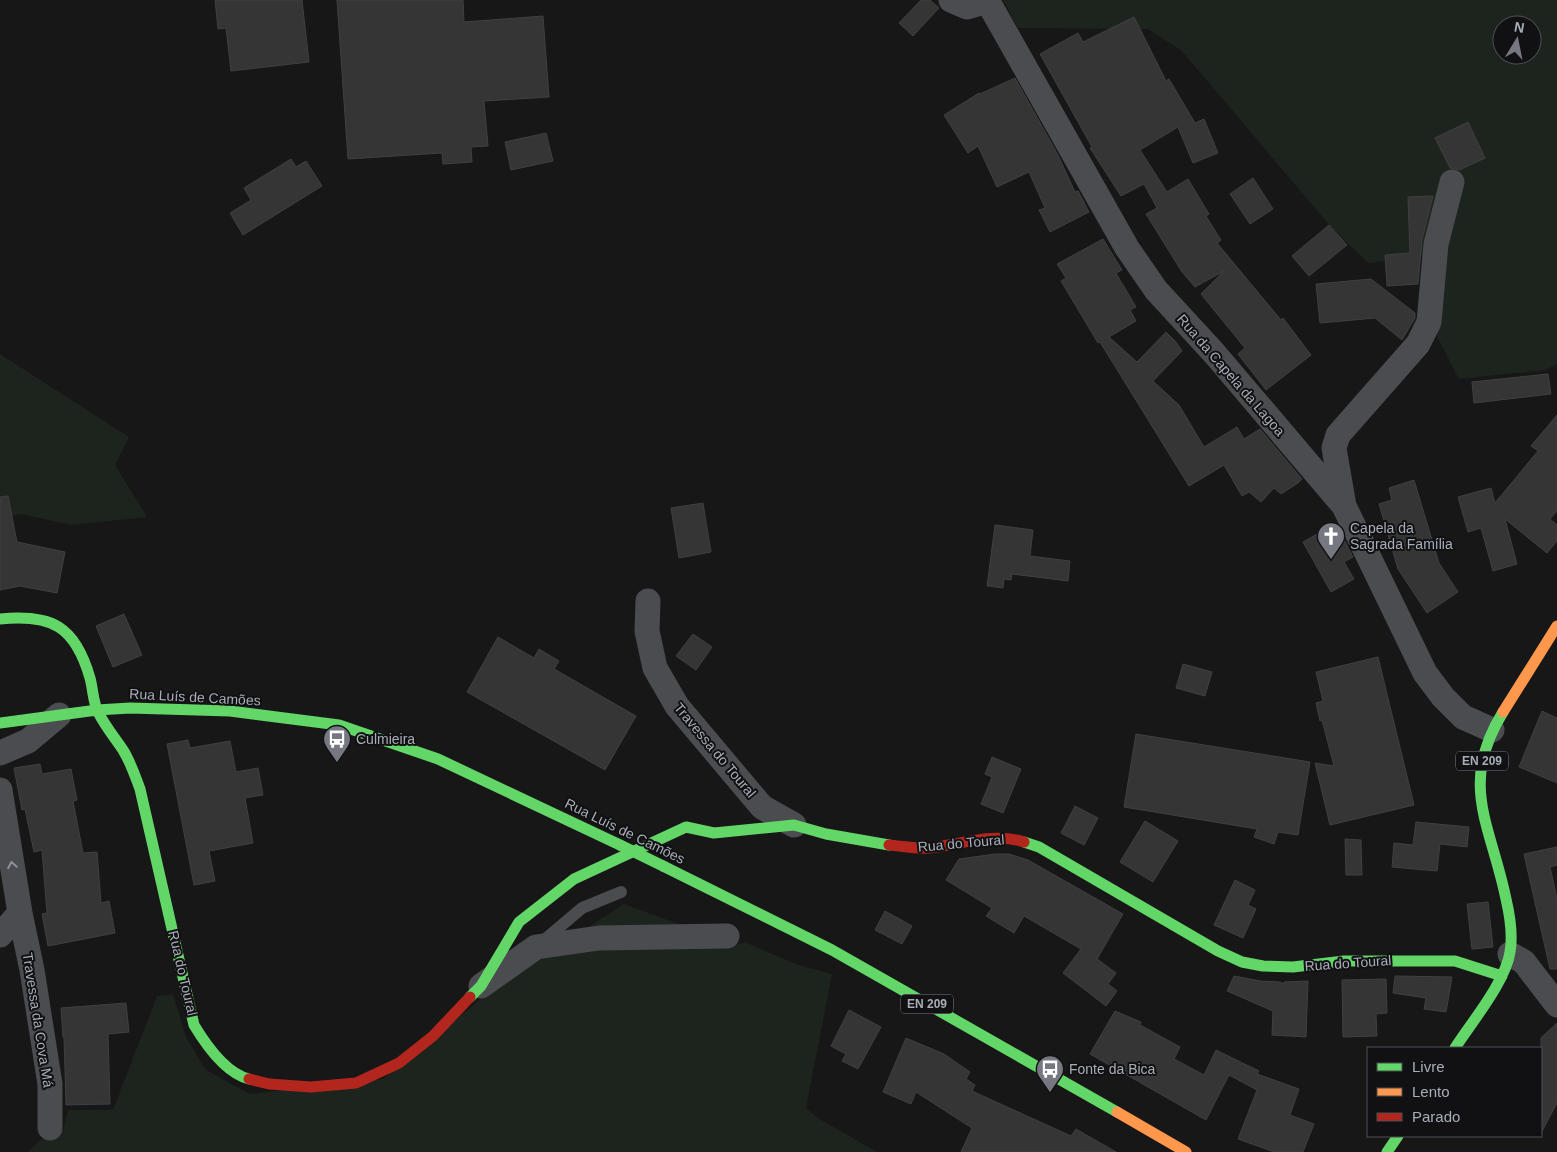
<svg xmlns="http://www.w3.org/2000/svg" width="1557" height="1152" viewBox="0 0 1557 1152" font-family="Arial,sans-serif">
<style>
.green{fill:#1d241e;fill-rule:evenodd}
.building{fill:#353536;stroke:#3f4043}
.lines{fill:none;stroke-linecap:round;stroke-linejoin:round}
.lane{stroke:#4b4c50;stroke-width:12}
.street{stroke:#4b4c50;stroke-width:25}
.fast{stroke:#63d668;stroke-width:11}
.slow{stroke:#ff974d;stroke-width:11}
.jam{stroke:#b3261e;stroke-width:11}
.fast-bridge{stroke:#63d668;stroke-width:11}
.oneway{stroke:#8c9099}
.labels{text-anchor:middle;stroke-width:4;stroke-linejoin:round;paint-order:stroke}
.shield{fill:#111113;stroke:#7b7e86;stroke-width:1}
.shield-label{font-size:12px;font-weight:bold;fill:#a8adb8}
.street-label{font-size:14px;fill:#a8adb8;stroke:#111113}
.poi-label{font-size:14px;fill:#a8adb8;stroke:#111113;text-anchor:start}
</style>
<rect width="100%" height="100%" fill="#171717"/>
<path class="green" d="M1003 0H1557V364L1545 370 1459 379 1437 336 1435 255 1368 263 1331 227 1182 51 1148 29 1018 28ZM1502 25H1532V55H1502Z
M0 354 129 437 115 465 147 517 71 525 22 514 0 518Z
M624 904 733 944 747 943 798 965 832 974 806 1108 818 1118 877 1152H28L42 1139 63 1130 68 1110H113L157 996 173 994 186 1037 206 1070 250 1094 383 1079 527 961 538 960Z"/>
<path class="building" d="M215 0H302L309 62 231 71 226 28 218 29Z
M337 0H463L464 22 543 16 549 97 484 101 488 146 471 147 472 162 443 164 442 153 348 159Z
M921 0H930L939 8 913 36 899 23Z
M1134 17 1166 81 1169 79 1195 123 1204 119 1218 153 1193 163 1178 127 1140 150 1167 192 1188 179 1209 214 1206 216 1221 240 1217 243 1281 320 1283 318 1311 355 1266 390 1238 354 1245 348 1201 294 1224 271 1195 287 1182 272 1146 214 1157 208 1144 184 1121 196 1090 148 1092 147 1040 54 1078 33 1083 42Z
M1015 78 1058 155 1075 192 1078 191 1089 212 1050 232 1039 210 1045 208 1029 172 997 187 978 146 968 153 944 115 979 93 980 94Z
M1468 122 1485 158 1459 170 1450 168 1435 138Z
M546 133 553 161 511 170 505 142Z
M291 159 296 167 306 161 322 186 243 235 230 213 251 200 244 188Z
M1253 178 1273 209 1250 224 1230 194Z
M1433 196 1422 240 1418 284 1387 286 1385 255 1410 253 1408 197Z
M1329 225 1347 245 1309 276 1292 256Z
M1103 239 1122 270 1116 273 1136 307 1130 310 1136 321 1109 337 1137 362 1166 332 1176 342 1182 351 1153 381 1179 405 1204 447 1237 427 1244 439 1260 429 1302 479 1298 483 1281 494 1274 488 1261 502 1249 492 1242 496 1224 465 1189 486 1100 342 1098 343 1061 281 1066 278 1057 264Z
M1371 279 1415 313V318L1402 340 1375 318 1320 323 1316 284Z
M1548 374 1551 394 1474 403 1472 382Z
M1557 415V511L1550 519 1557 525V541L1547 553 1505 519 1517 564 1493 571 1481 528 1468 532 1458 497 1491 488 1495 503 1538 451 1531 446Z
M1414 480 1439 563 1458 592 1427 613 1398 569 1379 504 1392 500 1389 488Z
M8 496 17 542 65 552 57 593 20 586 0 590V497Z
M703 503 711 552 679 558 671 508Z
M995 525 1033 530 1030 556 1070 561 1068 581 1012 574 1011 580 1004 579 1003 588 987 586Z
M1328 528 1334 538 1341 534 1353 557 1344 562 1354 579 1331 592 1303 542Z
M124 614 142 655 113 667 96 626Z
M693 634 712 647 696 670 676 656Z
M498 637 534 658 539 649 559 661 554 669 636 716 605 770 467 692Z
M1378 657 1414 805 1330 825 1315 763 1334 766 1322 720 1320 721 1316 703 1323 701 1316 672Z
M1183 664 1212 672 1205 696 1176 688Z
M1542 711 1557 718V783L1519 767Z
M1136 734 1310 762 1298 835 1278 832 1274 844 1254 837 1257 829 1124 807Z
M188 740 190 748 230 741 236 772 258 768 263 795 245 798 253 843 209 851 215 881 194 885 167 744Z
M992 757 1021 769 1003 813 981 804 992 777 985 774Z
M40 764 42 774 71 769 77 800 73 801 83 853 97 852 101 903 109 901 115 933 48 946 42 914 47 913 42 850 34 852 25 809 22 810 14 768Z
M1075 806 1098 818 1084 845 1061 833Z
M1145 821 1178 841 1153 882 1120 862Z
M1416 822 1469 827 1467 847 1440 844 1437 871 1392 867 1394 843 1413 845Z
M1345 839 1361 840 1362 875H1346Z
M1557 847V865L1550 867 1557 899V969H1550L1524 854Z
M995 854H1009L1028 860 1123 914 1097 959 1116 973 1108 984 1117 991 1106 1006 1063 973 1081 949 1024 916 1014 933 986 916 992 908 946 880 959 859Z
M1235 880 1255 890 1248 905 1256 909 1243 938 1214 925Z
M1488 902 1493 947 1472 949 1467 904Z
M885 911 912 926 902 944 875 930Z
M1234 976 1260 981 1280 982 1284 984V982L1308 981 1306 1037 1272 1035 1273 1011 1227 991Z
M1395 976 1452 977 1446 1012 1424 1009 1426 998 1393 993Z
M1386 979 1387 1013 1376 1014 1377 1036 1343 1037 1342 980Z
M126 1003 129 1032 108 1034 110 1104 66 1105 64 1037H63L61 1008Z
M849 1010 881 1027 858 1069 842 1061 846 1054 831 1046Z
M1115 1011 1141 1022 1140 1025 1180 1047 1174 1059 1204 1075 1216 1050 1259 1071 1257 1074 1299 1089 1290 1115 1314 1124 1303 1152H1274L1238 1139 1257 1090 1229 1075 1206 1120 1090 1054Z
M1557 1023V1103L1541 1133V1038Z
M906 1038 944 1054 970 1072 966 1079 975 1085 972 1091 1071 1136 1076 1129 1116 1152H961L972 1128 916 1092 911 1104 883 1092Z"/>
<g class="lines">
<path class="lane" d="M542 942 582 908 621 892"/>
<path class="street" d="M951 0 967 7 988 1
M987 0 1127 248 1156 290 1214 353 1344 506 1425 673 1443 697 1463 717 1492 730
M1344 506 1334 448 1338 435 1418 344 1429 322 1436 244 1452 182
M648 601 647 631 655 668 677 706 762 807 794 825
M0 753 28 741 59 715
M0 790 20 913 32 970 50 1084V1128
M0 935 20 913
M1510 954 1524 962 1557 1005
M481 986 536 947 599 938 727 936"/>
<path class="fast" d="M0 619C52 614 75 626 90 678 93 689 93 702 98 712 105 726 115 738 123 750 131 763 135 776 140 789L194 1025C206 1045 225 1073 249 1079
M0 723 97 710 130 708 230 711 339 725 438 759 620 845
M1024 842 1039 847 1218 951 1242 962 1263 966 1293 967 1344 961H1455L1502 976
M663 866 832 950 1117 1112
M470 997 481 986 519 922 574 879 686 827 714 833 794 825 826 834 889 845
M1455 1048C1471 1023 1506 981 1510 952 1513 935 1510 916 1506 899 1491 825 1458 785 1503 712
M1387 1152 1398 1136"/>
<path class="slow" d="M1503 712 1557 626
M1117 1112 1186 1152"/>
<path class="jam" d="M889 845C901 846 915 849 928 848 959 845 993 832 1024 842
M249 1079 269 1084 311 1087 356 1083 399 1063 433 1036 470 997"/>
<path class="fast-bridge" d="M620 845 663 866"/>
</g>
<defs><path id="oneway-chevron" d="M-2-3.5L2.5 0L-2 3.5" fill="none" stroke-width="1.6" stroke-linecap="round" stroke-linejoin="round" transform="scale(1.25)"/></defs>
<use class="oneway" href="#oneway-chevron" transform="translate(12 865) rotate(-99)"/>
<defs>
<g id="church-pin" transform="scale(1.4375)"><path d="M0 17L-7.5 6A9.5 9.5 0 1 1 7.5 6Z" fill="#757880" stroke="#111113"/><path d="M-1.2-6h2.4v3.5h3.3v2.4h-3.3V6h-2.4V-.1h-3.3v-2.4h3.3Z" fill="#fff"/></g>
<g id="bus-pin" transform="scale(1.4375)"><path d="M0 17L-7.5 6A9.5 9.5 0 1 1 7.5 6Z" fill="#757880" stroke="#111113"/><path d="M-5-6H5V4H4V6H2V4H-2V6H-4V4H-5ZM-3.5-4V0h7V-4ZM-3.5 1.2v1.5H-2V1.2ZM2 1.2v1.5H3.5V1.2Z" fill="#fff"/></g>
</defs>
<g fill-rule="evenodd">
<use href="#church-pin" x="1331" y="536"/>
<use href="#bus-pin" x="337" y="739"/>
<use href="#bus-pin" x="1050" y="1069"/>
</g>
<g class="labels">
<g class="shield">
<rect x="1456" y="751.5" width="52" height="19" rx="4"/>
<rect x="901" y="994.5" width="52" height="19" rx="4"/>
</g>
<g class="shield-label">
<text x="1482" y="765">EN 209</text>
<text x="927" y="1008">EN 209</text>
</g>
<g class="street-label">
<text transform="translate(1231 375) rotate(49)" y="5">Rua da Capela da Lagoa</text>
<text transform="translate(195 697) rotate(3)" y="5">Rua Luís de Camões</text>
<text transform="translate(715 750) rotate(50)" y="5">Travessa do Toural</text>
<text transform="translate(625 831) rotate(26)" y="5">Rua Luís de Camões</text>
<text transform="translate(961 843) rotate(-5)" y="5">Rua do Toural</text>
<text transform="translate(1348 963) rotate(-4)" y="5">Rua do Toural</text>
<text transform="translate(183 973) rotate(77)" y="5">Rua do Toural</text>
<text transform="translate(38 1020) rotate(81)" y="5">Travessa da Cova Má</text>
</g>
<g class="poi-label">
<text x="1350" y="533">Capela da<tspan x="1350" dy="16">Sagrada Família</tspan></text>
<text x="356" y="744">Culmieira</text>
<text x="1069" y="1074">Fonte da Bica</text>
</g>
</g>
<rect x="1367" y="1047" width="175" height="90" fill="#111113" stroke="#4d4f55"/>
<rect x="1377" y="1063" width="25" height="8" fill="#63d668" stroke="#4d4f55"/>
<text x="1412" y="1072" font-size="15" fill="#a8adb8">Livre</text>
<rect x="1377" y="1088" width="25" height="8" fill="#ff974d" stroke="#4d4f55"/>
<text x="1412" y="1097" font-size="15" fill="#a8adb8">Lento</text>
<rect x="1377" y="1113" width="25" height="8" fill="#b3261e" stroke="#4d4f55"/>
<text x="1412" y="1122" font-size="15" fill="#a8adb8">Parado</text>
<g transform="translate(1517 40) rotate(10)"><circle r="24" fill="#111113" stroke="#4d4f55"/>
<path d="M0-4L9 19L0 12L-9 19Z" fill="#757880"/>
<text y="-8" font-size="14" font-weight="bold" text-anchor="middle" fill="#a8adb8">N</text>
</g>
</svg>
